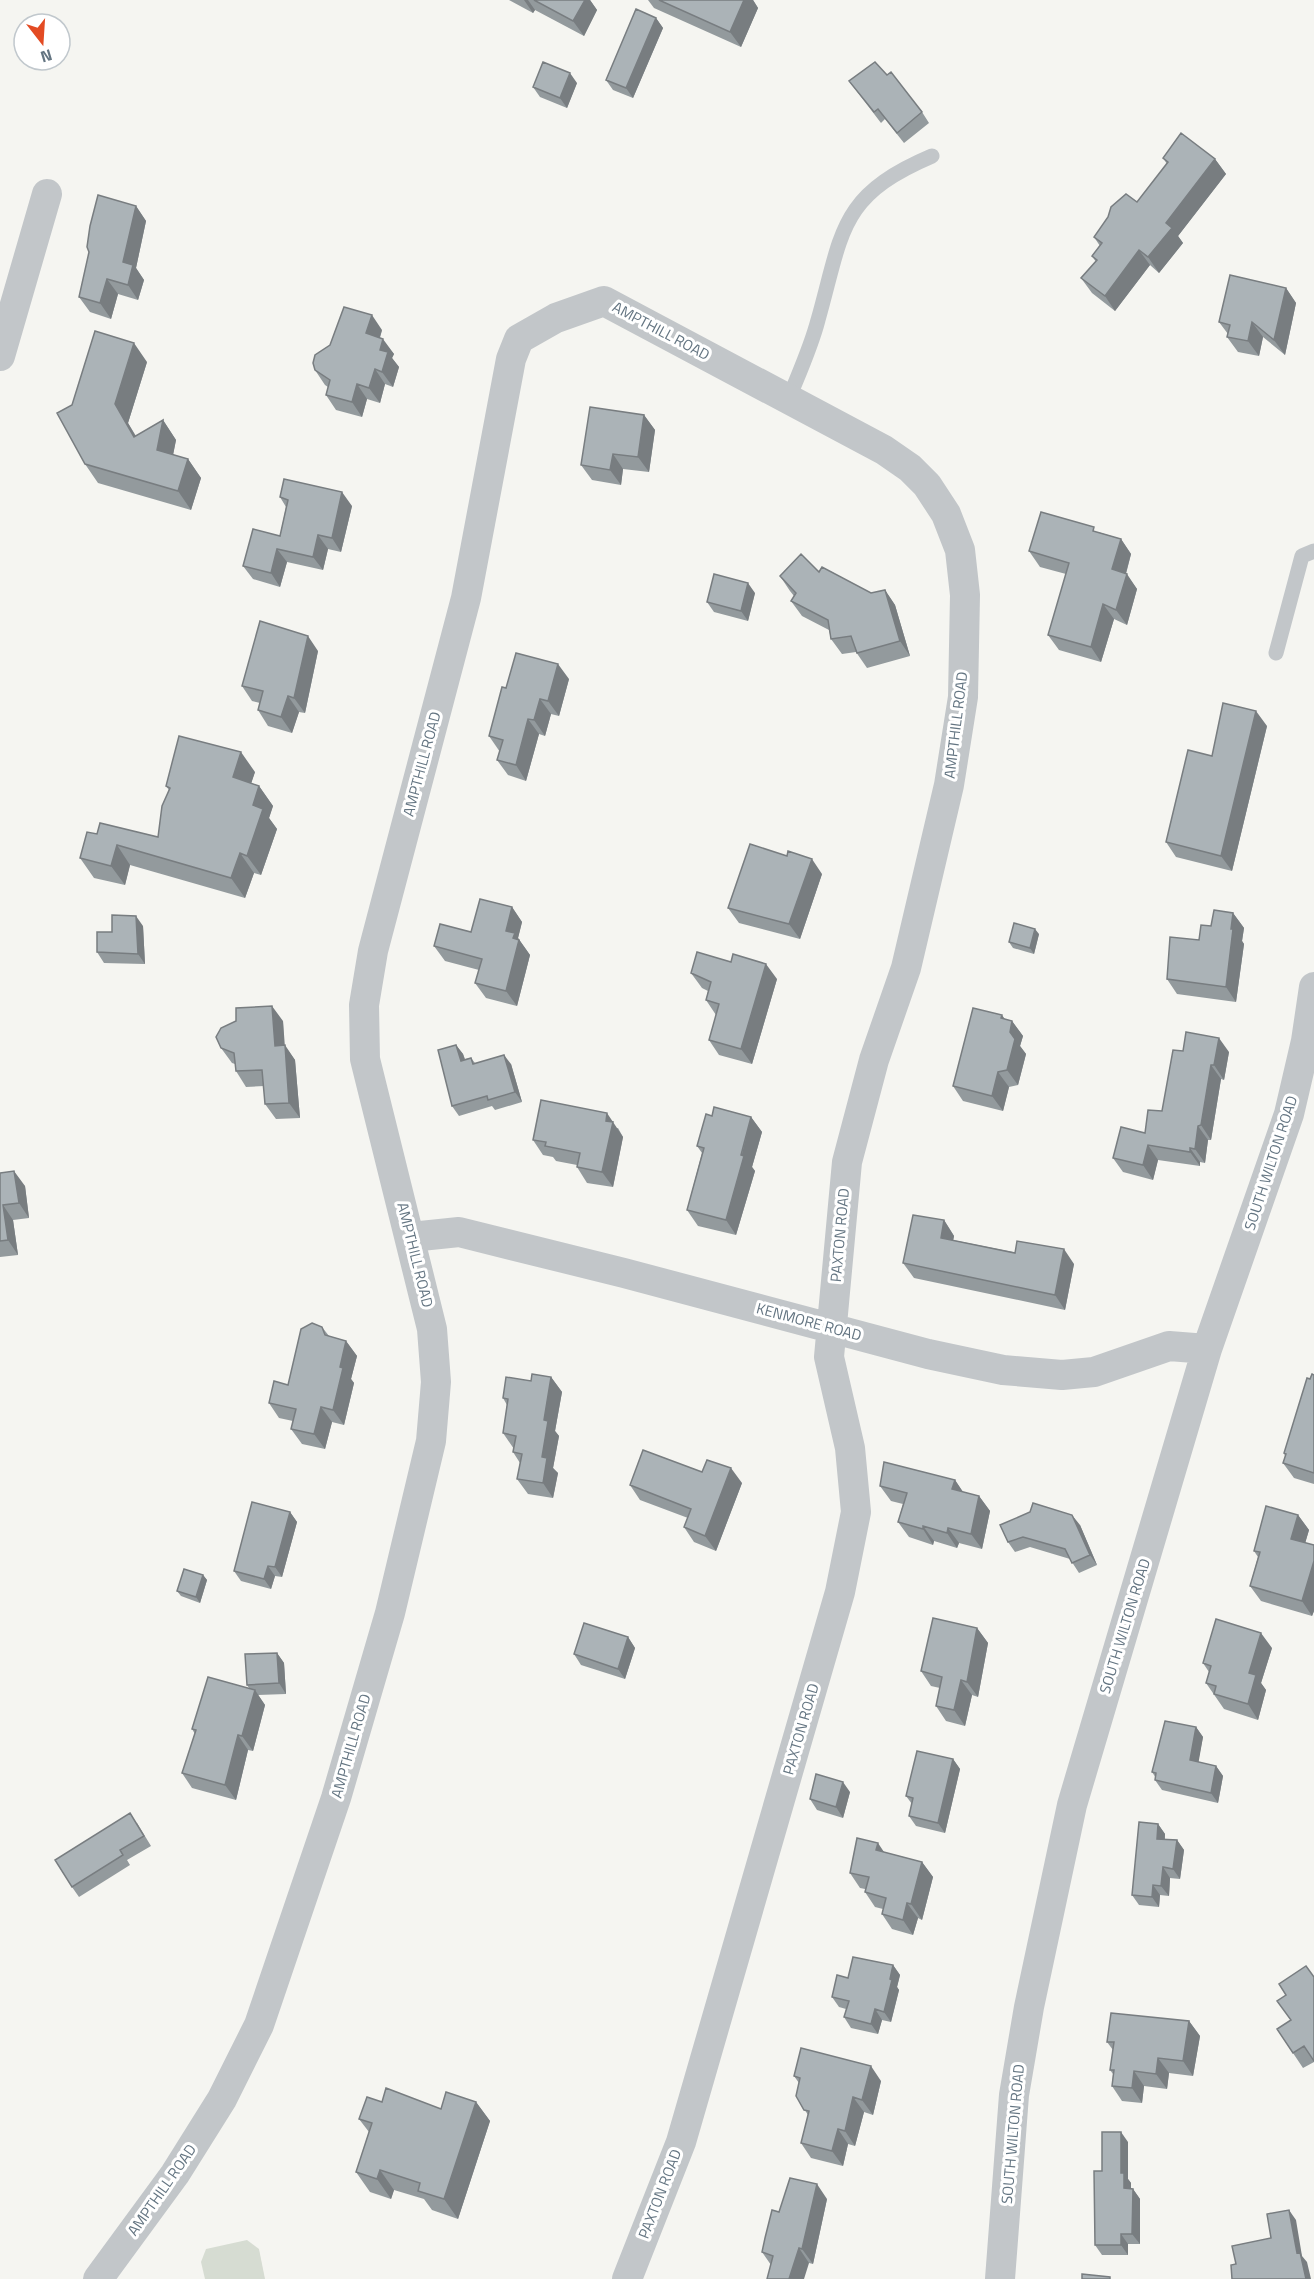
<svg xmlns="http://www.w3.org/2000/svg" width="1314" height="2279" viewBox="0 0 1314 2279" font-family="'Titillium Web',sans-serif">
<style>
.green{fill:#d6dcd2}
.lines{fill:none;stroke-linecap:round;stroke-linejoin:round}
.service{stroke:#c2c6c9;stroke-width:15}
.minor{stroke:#c2c6c9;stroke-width:30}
.wall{fill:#939a9d}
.shaded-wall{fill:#787d80}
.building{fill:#abb3b7;stroke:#787d80;stroke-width:1.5}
.labels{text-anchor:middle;stroke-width:6;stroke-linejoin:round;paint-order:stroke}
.street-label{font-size:15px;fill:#647582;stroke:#fff}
</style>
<rect width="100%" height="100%" fill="#f5f5f1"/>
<path class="green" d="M247 2240 259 2249 265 2279H205L201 2262 206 2249Z"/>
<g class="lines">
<path class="service" d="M789 398C799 373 811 347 818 320 843 232 838 196 932 156
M1276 653 1302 556 1314 551"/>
<path class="minor" d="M0 356 47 194
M411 1237 459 1232 624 1273 928 1354 1003 1370 1062 1375 1094 1372 1169 1346 1207 1349
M98 2279 175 2174 222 2099 259 2025 336 1798 390 1613 431 1441 436 1382 432 1329 365 1059 364 1005 373 951 466 598 511 359 519 339 556 318 604 301 884 450 910 468 927 485 946 514 960 550 965 595 963 697 949 785 906 968 874 1060 847 1162 829 1357 850 1448 856 1512 840 1592 681 2142 627 2279
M1000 2279 1014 2095 1029 2007 1072 1805 1207 1349 1289 1114 1306 1041 1314 987"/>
</g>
<path class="wall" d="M509 0H590L597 10 584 36 535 10 533 13Z
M648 0H753L758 8 741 47 654 8Z
M656 18 663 28 633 98 613 90 606 80Z
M887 75 922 112 929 123 904 143 885 119 881 123 849 81Z
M577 83 567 108 540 97 533 87Z
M1163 158 1215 159 1226 174 1178 236 1183 243 1159 273 1150 265 1115 311 1092 293 1081 278 1096 262 1092 256 1100 246 1094 237 1137 202 1167 164Z
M136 206 146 221 136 268 144 280 138 300 118 294 111 319 90 312 79 297Z
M1286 288 1296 303 1285 355 1263 337 1259 356 1238 352 1227 337 1228 334 1219 322Z
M382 330 380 338 394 354 392 358 399 367 393 387 385 384 380 403 367 399 362 417 336 410 326 395 328 387 325 385 315 370Z
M147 362 128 423 136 436 163 420 176 440 173 455 188 459 201 478 191 510 98 483 85 464 72 405Z
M644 415 655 430 649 472 623 469 621 485 592 480 581 465Z
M280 497 352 506 341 552 328 549 323 570 287 562 280 587 253 579 243 566 280 536 286 507Z
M1098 532 1121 539 1131 554 1126 574 1137 589 1127 625 1114 619 1101 662 1059 650 1048 635 1066 574 1040 567 1029 551Z
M819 572 871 593 885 590 895 605 910 656 867 668 856 652 842 654 831 639 829 630 802 616 791 601 794 596 790 591 780 576Z
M755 593 748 621 714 612 707 602Z
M318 651 305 713 299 712 292 733 268 726 258 710 260 703 252 701 242 686Z
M569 679 559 716 551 714 545 736 539 734 526 781 508 775 497 760 500 752 489 736 506 688Z
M1267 726 1232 871 1176 857 1166 842 1212 756Z
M255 772 251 783 259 786 273 806 269 818 277 829 261 875 254 873 245 898 130 865 125 885 94 878 80 858 97 834 158 837 169 790 166 786Z
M822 874 800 939 739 923 728 908Z
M512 907 522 922 518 938 530 955 517 1006 486 998 475 983 479 970 445 961 434 946 471 932Z
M1233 913 1244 928 1242 941 1244 944 1236 1002 1177 994 1167 979 1211 926Z
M143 926 145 964 104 963 97 952Z
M1039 934 1034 954 1013 948 1009 942Z
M691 973 777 979 752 1064 719 1055 709 1040 716 1015 706 1000 708 991 702 988Z
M1005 1019 1012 1021 1023 1036 1020 1046 1026 1054 1018 1085 1009 1087 1003 1111 963 1101 953 1086Z
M283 1021 284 1045 295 1060 300 1118 276 1119 265 1104 264 1086 246 1087 236 1071 235 1064 232 1063 221 1048Z
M456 1045 463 1054 465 1059 471 1058 475 1063 511 1064 522 1102 495 1110 492 1106 459 1116 452 1106Z
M1183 1051 1229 1052 1224 1080 1221 1079 1211 1140H1208L1205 1163 1200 1162V1166L1158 1160 1153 1180 1123 1172 1113 1158 1145 1133 1162 1111Z
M712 1116 751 1117 762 1132 752 1167 755 1171 736 1235 698 1226 687 1210 702 1153 697 1146Z
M618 1128 623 1137 613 1187 587 1183 577 1167V1165L556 1161 553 1157 543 1155 533 1140Z
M0 1173 25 1186 29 1218 13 1220 18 1255 0 1257Z
M944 1220 954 1236 953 1240 1074 1264 1065 1310 914 1278 903 1263Z
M322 1327 329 1336 346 1341 357 1356 351 1379 354 1383 344 1425 332 1422 325 1449 302 1444 291 1429 293 1421 279 1418 269 1403 288 1385Z
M1314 1375V1484L1294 1478 1283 1463 1285 1456 1284 1453 1310 1379Z
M551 1377 562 1392 555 1431 559 1436 553 1468 558 1473 553 1498 528 1494 517 1479 520 1463 513 1452 514 1449 503 1433 507 1405 503 1398 531 1381Z
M702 1472 742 1483 716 1551 694 1542 684 1527 688 1518 640 1500 630 1485Z
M955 1480 963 1492 979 1496 990 1511 982 1549 959 1543 957 1548 934 1541 933 1545 909 1537 898 1522 903 1504 891 1501 880 1486Z
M290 1512 297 1522 282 1577 275 1576 271 1589 241 1581 234 1571Z
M1298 1515 1309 1530 1305 1543 1314 1545V1611L1312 1616 1261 1601 1250 1586 1258 1557 1254 1551Z
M1000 1525H1080L1097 1565 1079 1573 1070 1559 1030 1547 1015 1552 1008 1542Z
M203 1575 207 1580 200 1603 181 1596 177 1591Z
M977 1628 988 1643 978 1697 972 1695 965 1726 946 1721 936 1706 940 1688 931 1686 921 1671Z
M628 1637 635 1648 625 1679 581 1665 574 1654Z
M1272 1648 1261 1683 1266 1690 1258 1720 1224 1709 1206 1683 1209 1672 1203 1663Z
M277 1653 284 1663 286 1694 258 1695 265 1705 253 1751 248 1750 236 1800 192 1788 182 1773 195 1734 192 1729 249 1688 247 1685Z
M1196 1727 1203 1737 1198 1762 1216 1766 1223 1776 1218 1803 1162 1790 1155 1780 1156 1778 1152 1772Z
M953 1759 960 1769 945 1833 916 1826 909 1816 912 1804 906 1796Z
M850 1792 843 1818 817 1810 810 1799Z
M137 1823 151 1846 127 1860 130 1865 79 1897 72 1887Z
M1158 1824 1165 1834V1839L1177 1840 1184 1850 1180 1879 1170 1878 1169 1896 1160 1895 1159 1907 1139 1905 1132 1895Z
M884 1852 922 1862 933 1877 922 1920 918 1918 913 1935 892 1929 882 1914 883 1909 875 1907 865 1892V1889L860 1888 850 1873Z
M893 1965 900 1975 897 1987 899 1990 891 2022 882 2020 878 2034 851 2028 844 2017 846 2009 839 2007 832 1997 848 1978Z
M1306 1966 1314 2062 1303 2068 1277 2029 1291 2020 1286 1995Z
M1189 2021 1200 2036 1193 2076 1169 2073 1167 2089 1144 2086 1142 2103 1122 2101 1112 2086 1113 2074 1110 2070 1113 2050 1107 2042Z
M794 2076 881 2081 873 2115 864 2112 855 2146 848 2144 843 2166 811 2158 801 2143 808 2115 796 2096 799 2083Z
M382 2102 441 2109 476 2102 490 2121 458 2219 432 2210 424 2199 394 2190 391 2199 370 2192 356 2172 369 2132 359 2119Z
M1128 2142V2179L1131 2183V2189H1133L1140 2199V2244H1128V2255H1102L1095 2245 1102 2171Z
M827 2199 813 2264 809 2263 771 2265 762 2252 779 2212Z"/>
<path class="shaded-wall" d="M524 0H528L535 10 533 13Z
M585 0H590L597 10 584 36 573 21Z
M744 0H753L758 8 741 47 730 32Z
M656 18 663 28 633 98 626 88Z
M570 73 577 83 567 108 560 98Z
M1215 159 1226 174 1178 236 1183 243 1159 273 1148 257 1166 223Z
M136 206 146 221 136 268 144 280 138 300 128 285 123 262Z
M1139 250 1150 265 1115 311 1105 296Z
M107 279 118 294 111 319 100 303Z
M1286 288 1296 303 1285 355 1274 340Z
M372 315 382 330 376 349 366 333Z
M1252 322 1263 337 1259 356 1248 341Z
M383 339 394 354 392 358 399 367 393 387 382 372 380 350Z
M134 343 147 362 128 423 147 456 134 437 115 404Z
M375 369 385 384 380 403 369 388Z
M357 384 367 399 362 417 352 402Z
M644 415 655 430 649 472 638 457Z
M163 420 176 440 170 470 157 450Z
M613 454 623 469 621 485 610 470Z
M188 459 201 478 191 510 178 491Z
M342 492 352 506 341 552 332 538Z
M318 535 328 549 323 570 313 557Z
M1121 539 1131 554 1123 584 1112 569Z
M277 549 287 562 280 587 271 573Z
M1127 574 1137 589 1127 625 1116 610Z
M748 583 755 593 748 621 741 611Z
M885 590 895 605 910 656 900 641Z
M1103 604 1114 619 1101 662 1091 647Z
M308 636 318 651 305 713 294 698Z
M558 664 569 679 559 716 548 701Z
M288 696 299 712 292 733 281 717Z
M540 699 551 714 545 736 534 720Z
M1256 711 1267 726 1232 871 1221 856Z
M528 719 539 734 526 781 516 765Z
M241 752 255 772 247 796 233 777Z
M259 786 273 806 269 818 277 829 261 875 247 856 253 805Z
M117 845 130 865 125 885 111 866Z
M240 853 254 873 245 898 231 878Z
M812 859 822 874 800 939 789 924Z
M512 907 522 922 518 938 530 955 517 1006 506 991V931Z
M1233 913 1244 928 1242 941 1244 944 1236 1002 1226 987 1231 929Z
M136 916 143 926 145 964 138 954Z
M1035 929 1039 934 1034 954 1030 948Z
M766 964 777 979 752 1064 741 1049Z
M272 1006 283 1021 286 1061 275 1046Z
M1002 1015 1011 1028 1012 1021 1023 1036 1020 1046 1026 1054 1018 1085 1007 1070 1001 1018Z
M1219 1038 1229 1052 1224 1080 1214 1065Z
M285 1045 295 1060 300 1118 289 1103Z
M456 1045 463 1054 468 1070 461 1061Z
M504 1055 511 1064 522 1102 515 1092Z
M1211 1065 1221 1079 1211 1140 1201 1125Z
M998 1072 1009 1087 1003 1111 992 1096Z
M607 1113 623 1137 613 1187 602 1172 606 1121Z
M751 1117 762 1132 752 1167 755 1171 736 1235 726 1220Z
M1198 1126 1208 1140 1205 1163 1195 1149Z
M1148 1145 1158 1160 1153 1180 1143 1165Z
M1190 1148 1200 1162V1166L1190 1152Z
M14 1171 25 1186 29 1218 19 1203Z
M3 1205 13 1220 18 1255 8 1240Z
M944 1220 954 1236 951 1253 941 1238Z
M1064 1249 1074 1264 1065 1310 1055 1295Z
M346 1341 357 1356 351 1379 354 1383 344 1425 333 1410 340 1367Z
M551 1377 562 1392 555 1431 559 1436 553 1468 558 1473 553 1498 543 1483 542 1457 544 1420Z
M321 1407 332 1422 325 1449 314 1434Z
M731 1468 742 1483 716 1551 705 1536Z
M955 1480 965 1495 952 1489Z
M979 1496 990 1511 982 1549 971 1534Z
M290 1512 297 1522 282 1577 275 1567Z
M1072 1515 1080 1525 1097 1565 1090 1555Z
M1298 1515 1309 1530 1302 1554 1291 1539Z
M923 1526 934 1541 933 1545 923 1529Z
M948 1528 959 1543 957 1548 947 1533Z
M1314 1561V1611L1312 1616 1302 1601Z
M268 1566 275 1576 271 1589 264 1579Z
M203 1575 207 1580 200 1603 196 1597Z
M977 1628 988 1643 978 1697 967 1682Z
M1261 1633 1272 1648 1261 1683 1266 1690 1258 1720 1248 1704 1249 1673Z
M628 1637 635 1648 625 1679 618 1669Z
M277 1653 284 1663 286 1694 279 1683Z
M961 1680 972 1695 965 1726 954 1710Z
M255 1690 265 1705 253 1751 242 1736Z
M1196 1727 1203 1737 1197 1771 1190 1760Z
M238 1735 248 1750 236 1800 225 1785Z
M953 1759 960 1769 945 1833 938 1823Z
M1216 1766 1223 1776 1218 1803 1211 1793Z
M843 1782 850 1792 843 1818 836 1807Z
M1158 1824 1165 1834 1164 1849 1157 1839Z
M1177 1840 1184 1850 1180 1879 1173 1869Z
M878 1843 888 1858 876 1850Z
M922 1862 933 1877 922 1920 911 1904Z
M1163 1867 1170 1878 1169 1896 1161 1886Z
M1153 1885 1160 1895 1159 1907 1152 1897Z
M907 1903 918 1918 913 1935 903 1920Z
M893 1965 900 1975 897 1987 899 1990 891 2022 884 2012 890 1979Z
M875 2009 882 2020 878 2034 871 2024Z
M1189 2021 1200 2036 1193 2076 1183 2061Z
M1158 2058 1169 2073 1167 2089 1156 2074Z
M871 2066 881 2081 873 2115 862 2100Z
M1134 2071 1144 2086 1142 2103 1132 2088Z
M853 2097 864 2112 855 2146 845 2131Z
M476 2102 490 2121 458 2219 444 2199Z
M838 2129 848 2144 843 2166 832 2151Z
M1121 2132 1128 2142V2179L1131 2183V2199L1124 2188 1121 2173Z
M380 2170 394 2190 391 2199 377 2179Z
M817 2184 827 2199 813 2264 802 2249Z
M1133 2189 1140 2199V2244L1132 2234Z
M1289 2210 1296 2220 1302 2256 1307 2262 1311 2279H1306L1297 2253Z
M1121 2234 1128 2244V2255L1121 2245Z
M799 2248 809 2263 804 2279H789Z"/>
<path class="building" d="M534 0H585L573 21Z
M659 0H744L730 32Z
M636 9 656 18 626 88 606 80Z
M543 62 570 73 560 98 533 87Z
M875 62 887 75 891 72 922 112 897 133 878 109 874 112 849 81Z
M1181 133 1215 159 1166 223 1172 228 1148 257 1139 250 1105 296 1081 278 1097 260 1092 256 1102 243 1094 237 1108 217 1111 207 1126 194 1137 202 1168 162 1163 158Z
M98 195 136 206 123 262 133 265 128 285 107 279 100 303 79 297 89 252 87 247 90 226Z
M1230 275 1286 288 1274 340 1252 322 1248 341 1227 337 1230 325 1219 322Z
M344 307 372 315 366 333 383 339 380 350 388 352 382 372 375 369 369 388 357 384 352 402 326 395 330 380 315 370 313 363 315 355 330 345Z
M95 331 134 343 115 404 134 437 163 420 157 450 188 459 178 491 85 464 57 413 72 405Z
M590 407 644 415 638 457 613 454 610 470 581 465Z
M284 479 342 492 332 538 318 535 313 557 277 549 271 573 243 566 253 529 280 536 288 500 280 497Z
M1041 512 1094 527 1093 531 1121 539 1112 569 1127 574 1116 610 1103 604 1091 647 1048 635 1069 563 1029 551Z
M801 554 819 572 822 567 871 593 885 590 900 641 857 653 851 636 831 639 828 620 791 601 796 593 780 576Z
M714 574 748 583 741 611 707 602Z
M260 621 308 636 294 698 288 696 281 717 258 710 263 691 242 686Z
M516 653 558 664 548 701 540 699 534 720 528 719 516 765 497 760 503 740 489 736 502 687 506 688Z
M1223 703 1256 711 1221 856 1166 842 1188 750 1212 756Z
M179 736 241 752 233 777 259 786 253 805 263 809 247 856 240 853 231 878 117 845 111 866 80 858 87 832 97 834 100 823 158 837 162 806 170 788 166 786Z
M750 844 787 856 788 851 812 859 789 924 728 908Z
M480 899 512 907 506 931 515 933 513 938 519 940 506 991 475 983 482 959 434 946 440 924 471 932Z
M1214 910 1233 913 1231 929H1233L1226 987 1167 979 1170 937 1199 940 1201 925 1211 926Z
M112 915 136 916 138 954 97 952V932H112Z
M1014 923 1035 929 1030 948 1009 942Z
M697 952 731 962 733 954 766 964 741 1049 709 1040 719 1004 706 1000 711 982 691 973Z
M272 1006 275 1046 285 1045 289 1103 265 1104 262 1070 236 1071 234 1053 221 1048 216 1037 221 1028 236 1021V1008Z
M973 1008 1002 1015 1001 1018 1012 1021 1010 1032 1015 1039 1007 1070 998 1072 992 1096 953 1086Z
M1186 1032 1219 1038 1214 1065H1211L1201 1125 1198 1126 1195 1149 1190 1148V1152L1148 1145 1143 1165 1113 1158 1121 1127 1145 1133 1148 1110 1162 1111 1173 1050 1183 1051Z
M456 1045 461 1061 471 1058 473 1064 504 1055 515 1092 488 1100 487 1096 452 1106 438 1050Z
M541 1100 607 1113 606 1121 613 1122 602 1172 577 1167 580 1153 545 1146 546 1142 533 1140Z
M714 1107 751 1117 741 1155 744 1156 726 1220 687 1210 704 1148 697 1146 706 1114 712 1116Z
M14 1171 19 1203 3 1205 8 1240 0 1241V1173Z
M913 1215 944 1220 941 1238 1015 1253 1017 1241 1064 1249 1055 1295 903 1263Z
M312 1323 322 1327 325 1335 346 1341 340 1367 343 1368 333 1410 321 1407 314 1434 291 1429 296 1409 269 1403 274 1381 288 1385 301 1329Z
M532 1374 551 1377 544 1420 548 1421 542 1457 547 1458 543 1483 517 1479 522 1454 513 1452 516 1436 503 1433 508 1399 503 1398 506 1377 531 1381Z
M1312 1374 1314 1375V1473L1283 1463 1286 1454 1284 1453 1307 1378 1310 1379Z
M643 1450 702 1472 707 1460 731 1468 705 1536 684 1527 691 1509 630 1485Z
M884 1462 955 1480 952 1489 979 1496 971 1534 948 1528 947 1533 923 1526V1529L898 1522 907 1493 880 1486Z
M252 1502 290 1512 275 1567 268 1566 264 1579 234 1571Z
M1033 1503 1072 1515 1090 1555 1072 1563 1065 1549 1023 1537 1008 1542 1000 1525 1030 1512Z
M1266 1506 1298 1515 1291 1539 1314 1545V1561L1302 1601 1250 1586 1260 1552 1254 1551Z
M184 1569 203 1575 196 1597 177 1591Z
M933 1618 977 1628 967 1682 961 1680 954 1710 936 1706 942 1677 921 1671Z
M1216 1619 1261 1633 1249 1673 1256 1675 1248 1704 1214 1694 1216 1686 1206 1683 1211 1666 1203 1663Z
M584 1623 628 1637 618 1669 574 1654Z
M277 1653 279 1683 247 1685 245 1654Z
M208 1677 255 1690 242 1736 238 1735 225 1785 182 1773 196 1730 192 1729Z
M1165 1721 1196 1727 1190 1760 1216 1766 1211 1793 1155 1780 1156 1773 1152 1772Z
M917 1751 953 1759 938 1823 909 1816 913 1798 906 1796Z
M816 1774 843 1782 836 1807 810 1799Z
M130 1813 144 1836 120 1850 123 1855 72 1887 55 1860Z
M1139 1822 1158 1824 1157 1839 1177 1840 1173 1869 1163 1867 1161 1886 1153 1885 1152 1897 1132 1895Z
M857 1838 878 1843 876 1850 922 1862 911 1904 907 1903 903 1920 882 1914 886 1898 865 1892 869 1877 850 1873Z
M853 1957 893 1965 890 1979 892 1980 884 2012 875 2009 871 2024 844 2017 849 2001 832 1997 837 1975 848 1978Z
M1306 1966 1314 1977V2061L1304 2046 1293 2053 1277 2029 1291 2020 1277 2001 1286 1995 1279 1984Z
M1111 2013 1189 2021 1183 2061 1158 2058 1156 2074 1134 2071 1132 2088 1112 2086 1114 2070H1110L1114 2042H1107Z
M801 2048 871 2066 862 2100 853 2097 845 2131 838 2129 832 2151 801 2143 809 2111 804 2110 796 2096 800 2078 794 2076Z
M386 2088 441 2109 446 2092 476 2102 444 2199 418 2191 420 2183 380 2170 377 2179 356 2172 372 2123 359 2119 367 2097 382 2102Z
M1102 2132H1121V2173H1124V2188L1133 2189 1132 2234H1121V2245H1095L1094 2171H1102Z
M790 2178 817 2184 802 2249 799 2248 789 2279H767L773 2256 762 2252 765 2238 772 2210 779 2212Z
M1289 2210 1297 2253 1300 2252 1306 2279H1232L1231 2265 1236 2264 1232 2246 1271 2238 1267 2214Z
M1082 2274 1110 2277V2279H1082Z"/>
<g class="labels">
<g class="street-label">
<text transform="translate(661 331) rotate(28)" y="5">AMPTHILL ROAD</text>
<text transform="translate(956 725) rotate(-83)" y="5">AMPTHILL ROAD</text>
<text transform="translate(422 764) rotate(-75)" y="5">AMPTHILL ROAD</text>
<text transform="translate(1271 1163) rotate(-72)" y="5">SOUTH WILTON ROAD</text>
<text transform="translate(840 1235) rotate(-85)" y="5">PAXTON ROAD</text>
<text transform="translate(415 1255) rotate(76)" y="5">AMPTHILL ROAD</text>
<text transform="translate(809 1322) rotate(15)" y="5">KENMORE ROAD</text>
<text transform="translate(1125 1626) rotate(-73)" y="5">SOUTH WILTON ROAD</text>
<text transform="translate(801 1729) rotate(-74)" y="5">PAXTON ROAD</text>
<text transform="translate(351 1746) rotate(-74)" y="5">AMPTHILL ROAD</text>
<text transform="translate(1013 2134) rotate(-85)" y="5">SOUTH WILTON ROAD</text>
<text transform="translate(162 2190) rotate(-55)" y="5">AMPTHILL ROAD</text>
<text transform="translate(660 2194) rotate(-69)" y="5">PAXTON ROAD</text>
</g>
</g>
<g transform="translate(42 42) rotate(163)"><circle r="28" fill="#ffffff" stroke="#c1c8cd" stroke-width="1.5"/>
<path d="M0-4.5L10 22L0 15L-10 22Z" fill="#e34b23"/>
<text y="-9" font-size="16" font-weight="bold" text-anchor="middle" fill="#647582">N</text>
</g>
</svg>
